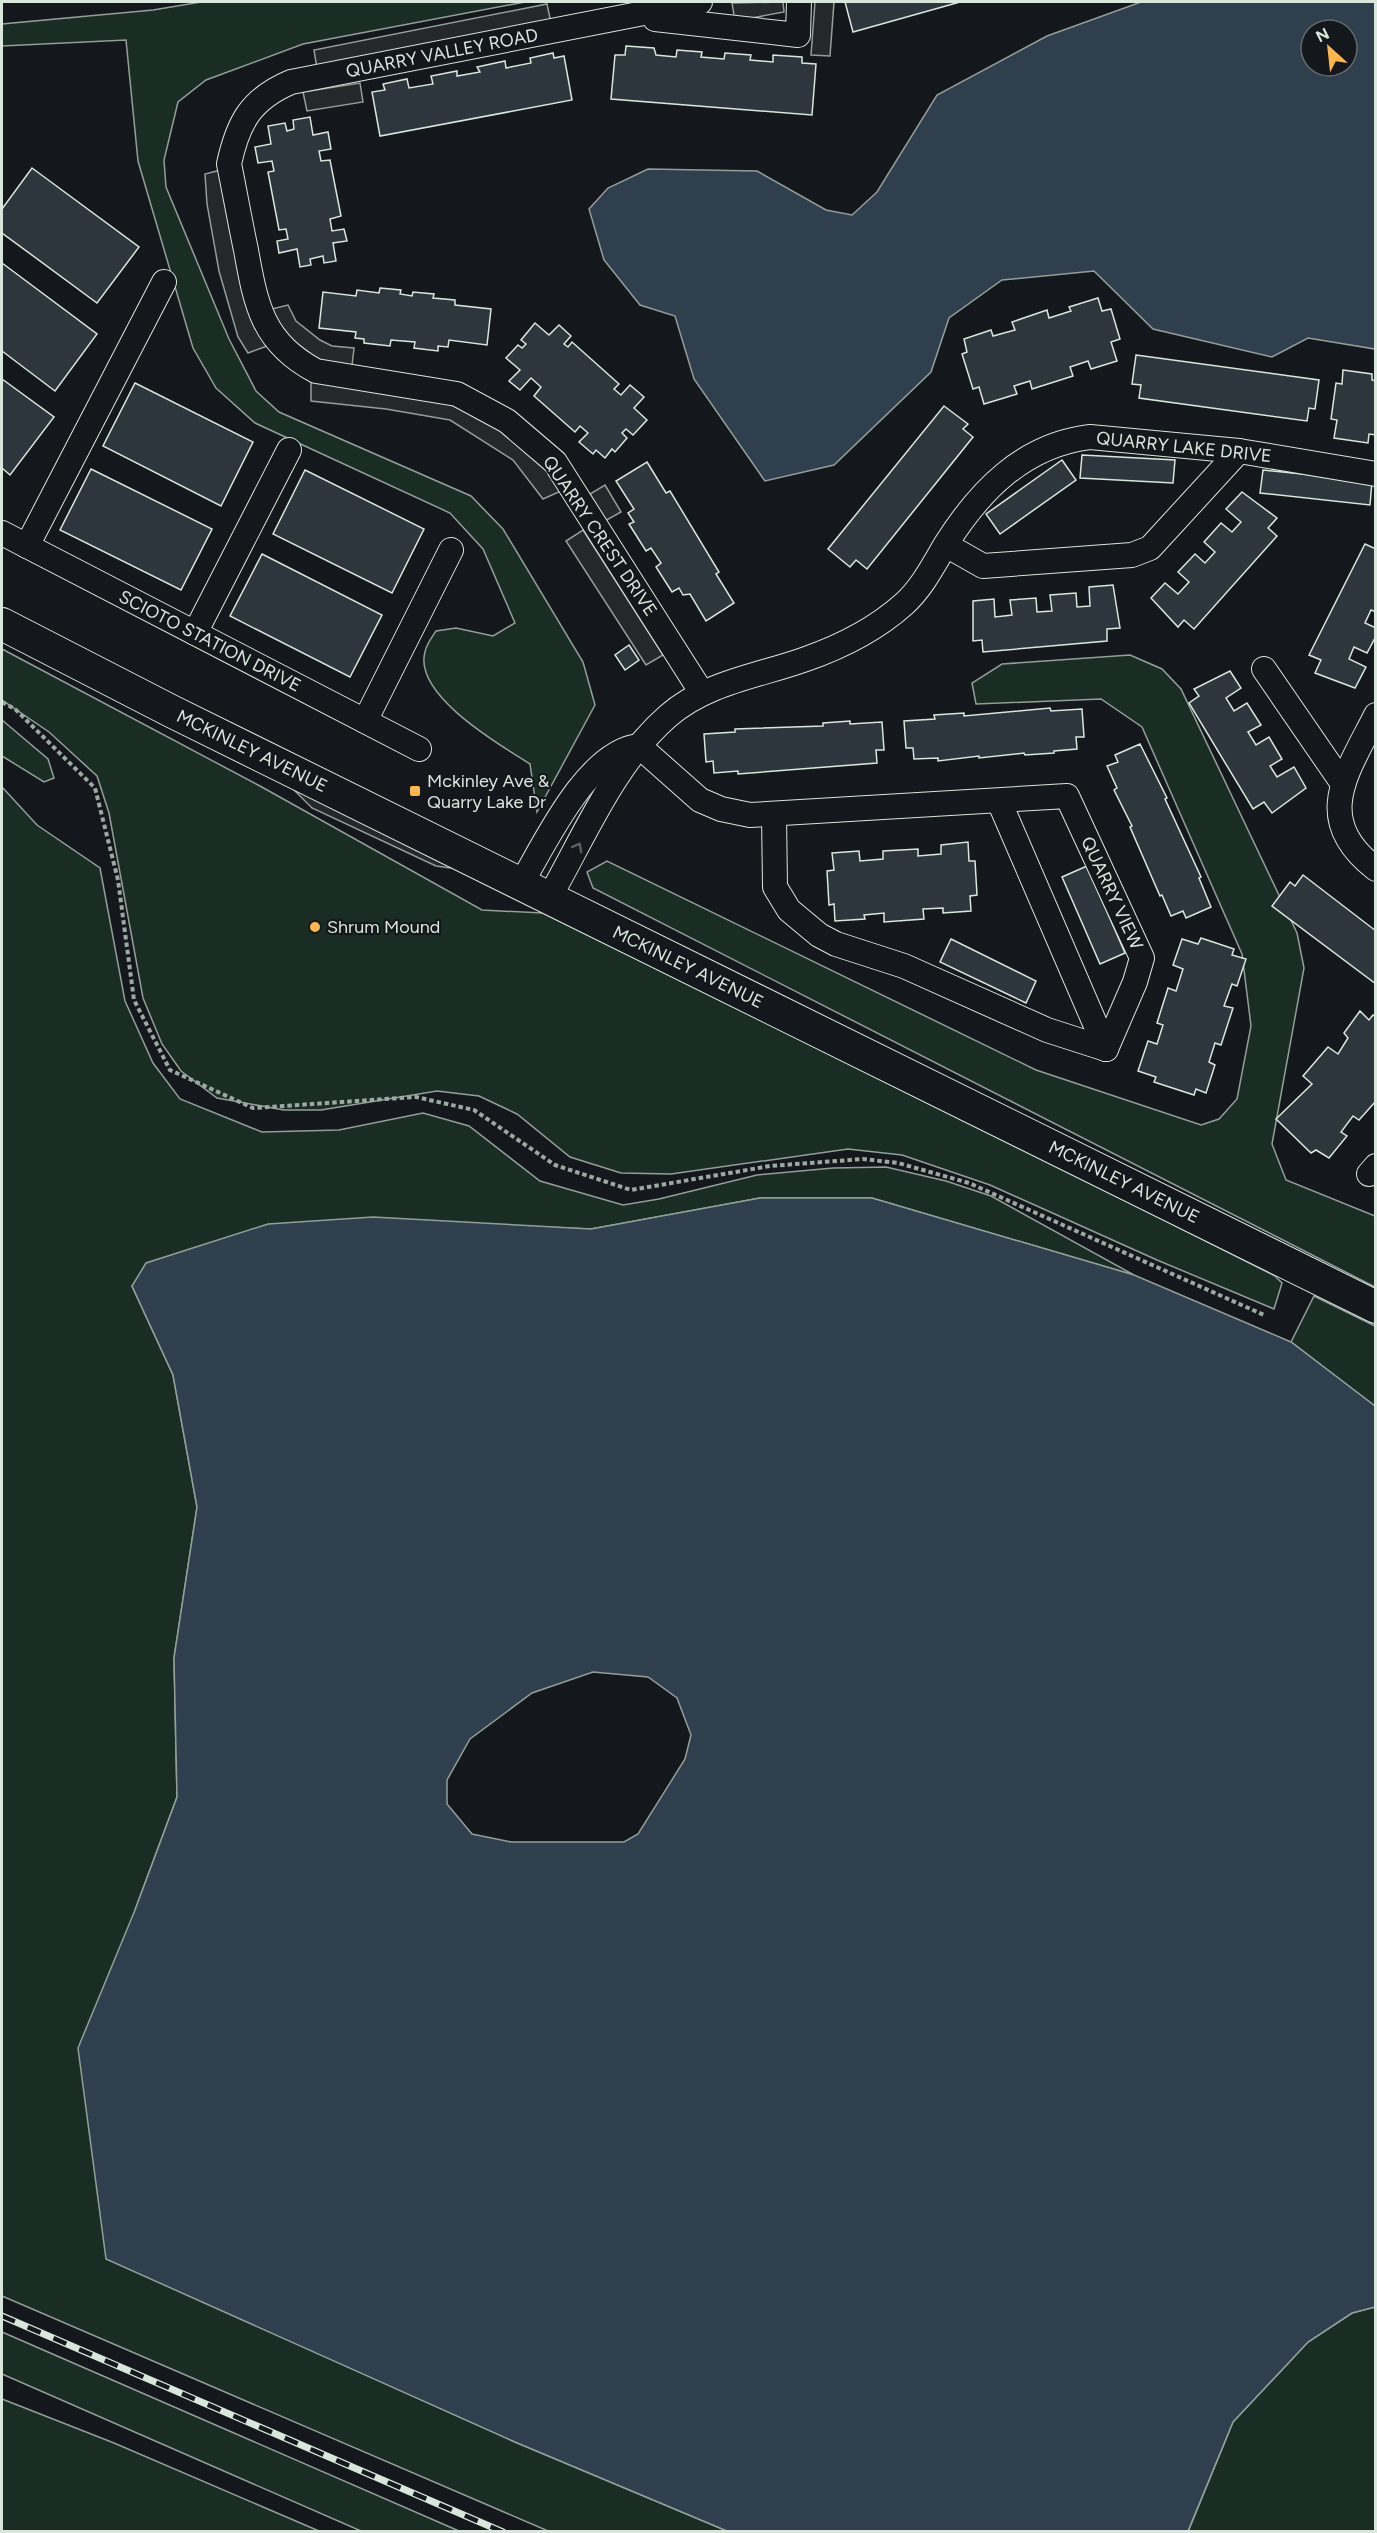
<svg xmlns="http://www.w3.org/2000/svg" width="1377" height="2533" font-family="Figtree,sans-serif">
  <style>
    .green { fill: #1a2d24; stroke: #939e99; stroke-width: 1.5 }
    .parking { fill: #24282b; stroke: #939e99; stroke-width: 1.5 }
    .water { fill: #2f3f4d; stroke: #939e99; stroke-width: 1.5; fill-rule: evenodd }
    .building { fill: #2c363c; stroke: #d8e6dc; stroke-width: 1.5 }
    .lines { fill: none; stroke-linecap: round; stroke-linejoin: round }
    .minor-casing { stroke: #d8e6dc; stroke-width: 26 }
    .major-casing { stroke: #d8e6dc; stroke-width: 34 }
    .path { stroke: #9da8a2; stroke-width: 4; stroke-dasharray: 4.5 3; stroke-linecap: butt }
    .minor { stroke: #14181c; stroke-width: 24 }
    .major { stroke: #14181c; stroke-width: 32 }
    .rail-casing { stroke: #d8e6dc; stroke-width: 7 }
    .rail { stroke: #14181c; stroke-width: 4.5; stroke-dasharray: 14; stroke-linecap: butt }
    .oneway { stroke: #59605f }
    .poi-dot { fill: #ffb74d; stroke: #14181c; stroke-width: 2 }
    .labels { text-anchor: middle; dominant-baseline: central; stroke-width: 4.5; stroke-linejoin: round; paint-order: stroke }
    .street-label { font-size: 18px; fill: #d8e6dc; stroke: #14181c }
    .poi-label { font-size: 18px; fill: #d8e6dc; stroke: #14181c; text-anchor: start }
  </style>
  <rect width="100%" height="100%" fill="#14181c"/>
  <g class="green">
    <path d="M201,2h324l-222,42 -97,36 -28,22 -14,58 2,27 63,152 27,52 23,21 192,84 32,33 80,133 12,43 -58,107 -7,-48c-30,-19 -117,-69 -105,-112 1,-7 7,-15 11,-21l20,-3 37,8 22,-13 -32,-74 -33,-36 -195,-90 -39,-35 -23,-40 -55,-187 -12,-121 -124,6v-22l151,-14z"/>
    <path d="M2,649l258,137 222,124 61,3 403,197 329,166 7,7 -8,26 -117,-49 -167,-75 -88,-30 -54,-6 -177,25 -50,-1 -51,-16 -53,-43 -38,-18 -42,-5 -116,19h-37l-67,-12 -36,-27 -19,-27 -19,-46 -34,-185 -12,-37 -48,-44 -47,-32z"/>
    <path d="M1130,655l32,14 19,20 116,244 7,35 -32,176 14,36 89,36v71l-782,-399 -6,-16 20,-11 429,209 165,55 18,-6 18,-20 14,-73 -9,-72 -100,-227 -41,-28 -125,5 -4,-21 30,-19z"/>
    <path d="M2,720l46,39 6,19 -10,4 -42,-26z"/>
    <path d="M2,787l35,38 63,43 25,133 28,62 27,36 82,33 77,-2 84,-17 46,13 71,55 83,24 36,-6 98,-24 76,-7 53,-1 60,14 45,15 143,79 -262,-77h-112l-169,31 -72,-3 -387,60 41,89 24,132 -23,151 3,139 -42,113 -29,348 409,184 212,89h-179l-546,-235z"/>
    <path d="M1314,1296l61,30v80l-84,-64z"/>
    <path d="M1375,2307v224l-187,1 45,-110 75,-80 44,-29z"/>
    <path d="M2,2332l457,199h-98l-359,-157z"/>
    <path d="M2,2399l112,44 205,88h-317z"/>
  </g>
  <g class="parking">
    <path d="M783,2l1,10 -49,9 -3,-18z"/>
    <path d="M815,2h19l-4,54 -19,-1z"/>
    <path d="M547,4l4,19 -234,45 -3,-18z"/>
    <path d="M360,83l3,19 -56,9 -4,-19z"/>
    <path d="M221,170l35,158 11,18 -19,7 -10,-16 -19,-66 -12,-67 -2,-30z"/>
    <path d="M288,305l8,16 24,19 12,6 22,2 -2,18 -30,-4 -35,-26 -10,-13 -5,-14z"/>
    <path d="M311,381l133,21 36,15 37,23 27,27 17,24 -18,8 -30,-39 -63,-40 -64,-11 -75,-8z"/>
    <path d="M605,485l16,27 -16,9 -15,-27z"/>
    <path d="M583,530l80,125 -17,10 -80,-124z"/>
    <path d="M290,786l168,83 -22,-3 -124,-58z"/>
  </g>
  <g class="water">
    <path d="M1141,2h234v347l-67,-11 -36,19 -119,-28 -59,-58 -92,9 -53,38 -18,54 -97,93 -69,16 -71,-102 -19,-63 -35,-11 -36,-45 -15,-51 19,-21 40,-19 109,2 69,39 26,5 25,-23 60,-97 110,-59zM1311,30h36v36h-36z"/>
    <path d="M760,1198h112l262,77 157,67 84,64v901l-23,6 -44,29 -75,80 -45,109h-461l-212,-89 -409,-183 -28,-211 57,-138 42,-113 -3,-139 23,-151 -24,-132 -41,-89 14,-23 122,-39 105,-7 218,12zM593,1672l55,5 29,21 14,37 -6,24 -47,75 -14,8h-113l-39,-8 -25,-30v-24l23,-41 62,-46z"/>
  </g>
  <g class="building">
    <path d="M845,2h115l-107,30z"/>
    <path d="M626,46l28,2 2,7 20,2 1,-7 25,2 -1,5 23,2 1,-6 26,2 -1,5 23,2v-7l29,2v6l14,1 -4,51 -201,-16 4,-44h10z"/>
    <path d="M553,53l1,5 10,-2 8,44 -192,36 -8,-44 13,-2 -2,-6 24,-5 2,9 24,-4 -2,-8 26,-5v5l23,-4 -3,-5 28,-6 1,7 25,-5 -1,-5z"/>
    <path d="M310,117l3,18 15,-3 3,17 -12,2 2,10 9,-1 11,56 -11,3 2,12 12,-2 3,12 -14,2 3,18 -12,2 -1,-7 -13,3 1,6 -11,2 -3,-18 -18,4 -2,-12 11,-2 -2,-10 -7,1 -11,-58 6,-1 -2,-10 -14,2 -3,-16 16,-3 -3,-18 17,-3 2,8 7,-2 -1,-9z"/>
    <path d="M32,168l107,79 -42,56 -95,-70v-24z"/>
    <path d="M2,263l95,71 -42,57 -53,-40z"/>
    <path d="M380,288l21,2 -1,4 12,2 1,-4 21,2 -1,4 22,2v5l36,4 -4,36 -38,-5 -1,7 -10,-1v5l-24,-3 1,-6 -24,-2 -1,6 -26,-3v-4l-9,-1 1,-6 -37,-4 4,-36 33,4 1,-6 22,3z"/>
    <path d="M1098,298l4,13 9,-2 9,30 -9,3 6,19 -26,8 -3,-8 -18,6 3,9 -41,13 -2,-8 -16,5 3,8 -33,10 -5,-17 -6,2 -11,-35 5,-2 -3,-13 27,-9 2,6 22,-6 -3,-8 35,-12 2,8 22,-7 -2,-4z"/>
    <path d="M535,323l14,12 10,-10 12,11 -7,8 4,3 4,-5 47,42 -5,5 7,6 9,-10 14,12 -10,11 13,12 -14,15 -7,-6 -4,4 5,5 -12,14 -3,-3 -7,9 -9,-8 -3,4 -14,-12 9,-9 -8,-7 -5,6 -41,-36 7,-9 -10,-9 -11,12 -11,-9 11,-11 -14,-12 12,-13 4,3 4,-4 -5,-4z"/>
    <path d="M1136,355l183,25 -4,29 -6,-1 -2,13 -168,-23 2,-13 -9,-1z"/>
    <path d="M1343,370l29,4v6l4,1v54l-7,-1 -1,9 -34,-5 3,-18 -6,-1 5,-36 6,1z"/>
    <path d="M2,379l52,38 -44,58 -8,-7z"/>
    <path d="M135,383l118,59 -32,64 -118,-60z"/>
    <path d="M944,406l24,18 -5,5 10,8 -106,132 -11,-9 -6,7 -22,-18z"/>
    <path d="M1082,455l93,5 -2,23 -93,-5z"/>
    <path d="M1062,460l14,20 -76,54 -14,-20z"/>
    <path d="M647,462l19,31 4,-2 49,81 -3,2 18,29 -28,18 -16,-27 -7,1 -4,-7 -7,4 -16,-25 5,-4 -10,-15 -5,3 -17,-27 5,-2 -6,-9 6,-4 -18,-28z"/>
    <path d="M91,469l121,60 -31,61 -121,-60z"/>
    <path d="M305,470l119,59 -32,64 -119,-59z"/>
    <path d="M1263,470l109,11 -2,24 -110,-12z"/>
    <path d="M1242,492l35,26 -9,10 9,8 -83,93 -10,-9 -6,7 -27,-29 14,-15 13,11 11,-12 -11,-10 17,-18 10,9 10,-11 -11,-10 17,-19 11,9 9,-10 -15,-13z"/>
    <path d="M1365,544l11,5v63l-5,-2 -6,13 11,5v8l-9,17 -13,-6 -5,12 17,8 -11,21 -40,-15 6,-13 -12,-5z"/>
    <path d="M262,554l120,61 -32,62 -120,-61z"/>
    <path d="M1113,585l7,43 -13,1v12l-124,11 -1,-12 -9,1v-40l21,-2 1,18 17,-2 -2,-15 26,-2 1,14 15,-1 -2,-16 26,-2 1,14 13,-1 -1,-19z"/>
    <path d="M629,645l10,15 -14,10 -10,-15z"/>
    <path d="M1230,671l11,17 -15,10 8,13 13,-8 14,22 -13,7 8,13 13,-8 13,22 -12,7 7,11 17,-10 12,21 -34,25 -8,-11 -11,7 -64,-106 10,-7 -5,-7z"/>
    <path d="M1050,708l1,3 31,-2 2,28h-8l1,12 -23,2v2l-29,2 -1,-2 -45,5v-2l-41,5v-3l-24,1 -1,-11h-7l-2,-27 31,-2 -1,-4 30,-2v3z"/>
    <path d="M850,721v3l32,-2 2,28h-8l1,13 -139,11v-3l-24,2 -1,-12 -7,1 -2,-28 31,-2v-3l88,-3v-3z"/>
    <path d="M1140,744l27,54 -2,1 36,78 -2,1 12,29 -25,11 -3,-7 -12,5 -9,-21 -2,1 -30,-69 2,-1 -18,-36 3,-2 -10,-22 11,-4 -3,-7z"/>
    <path d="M968,842l1,19h6l2,34 -7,1 1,15 -28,2v-5l-20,1 1,10 -40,3v-9l-20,2 1,4 -30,2 -1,-17 -5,1 -2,-34 7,-1 -2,-17 27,-2 1,10 23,-2v-8l35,-2v7l23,-2v-9z"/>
    <path d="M1087,866l38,87 -25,11 -38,-87z"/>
    <path d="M1303,875l73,56v53l-104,-78 18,-24 5,4z"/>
    <path d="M1201,938l33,11 -2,6 14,4 -9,27 -5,-2 -8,22 9,2 -12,37 -6,-2 -6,19 6,3 -9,28 -10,-4 -2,6 -40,-13 2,-5 -18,-6 10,-30 9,3 6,-19 -6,-2 11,-35 8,3 7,-22 -10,-4 9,-26 16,5z"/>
    <path d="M951,939l85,42 -10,22 -86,-41z"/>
    <path d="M1360,1011l9,9 4,-5 3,2v84l-17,19 -6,-4 -12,16 6,4 -18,22 -13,-8 -5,3 -35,-34 36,-35 -9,-8 25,-29 10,7 10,-16 -4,-5z"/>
  </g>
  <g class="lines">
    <g class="minor-casing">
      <g id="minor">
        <path d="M700,2l-409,80c-40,17 -53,40 -62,82 6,29 11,58 17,86 10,56 17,93 70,121l141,23 50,27 48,41 147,231"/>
        <path d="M655,19l143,16 1,-33"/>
        <path d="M2,533l417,216"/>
        <path d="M946,545l37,21 149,-11 18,-7 89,-97"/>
        <path d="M27,546l137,-264"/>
        <path d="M195,633l94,-183"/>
        <path d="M1264,669l79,115"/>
        <path d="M1376,715c-29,58 -65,104 0,154"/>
        <path d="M365,721l86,-171"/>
        <path d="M639,746l61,54 21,9 29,6 317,-19 75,162 -7,24 -29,67"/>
        <path d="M999,801l107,248"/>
        <path d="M774,815l1,72 14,23 30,25 17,9 68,22 143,64 59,19"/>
        <path d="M521,884c24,-41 66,-132 118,-138"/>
        <path d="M549,898c35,-61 65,-135 119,-182 39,-34 91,-40 138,-57 37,-13 69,-29 98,-55 18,-16 30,-40 42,-60 34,-54 78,-99 144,-107l149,14 137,23"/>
        <path d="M1369,1174l7,-8"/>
      </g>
    </g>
    <g class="major-casing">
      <path id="major" d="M2,624l169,87 1205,596"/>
    </g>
    <path class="path" d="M2,702l13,7 80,79 23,92 16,120 36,70 83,38 163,-11 58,13 81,55 76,25 139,-24 93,-7 35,4 71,20 295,132"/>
    <use href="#minor" class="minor"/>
    <use href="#major" class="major"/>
    <g class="rail-casing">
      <path id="rail" d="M2,2316l501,216"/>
    </g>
    <use href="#rail" class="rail"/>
  </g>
  <defs><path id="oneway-chevron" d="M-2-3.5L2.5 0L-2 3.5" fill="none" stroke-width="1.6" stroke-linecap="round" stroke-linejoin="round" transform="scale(1.5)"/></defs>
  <use class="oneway" href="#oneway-chevron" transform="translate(578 847) rotate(-61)"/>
  <g class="poi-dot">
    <rect x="409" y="785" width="12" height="12" rx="3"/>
    <circle cx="315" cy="927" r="6"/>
  </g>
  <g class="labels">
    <g class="street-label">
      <text transform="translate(442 53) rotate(-11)">QUARRY VALLEY ROAD</text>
      <text transform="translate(1184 447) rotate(6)">QUARRY LAKE DRIVE</text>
      <text transform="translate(600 536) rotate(56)">QUARRY CREST DRIVE</text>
      <text transform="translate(210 641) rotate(27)">SCIOTO STATION DRIVE</text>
      <text transform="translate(252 751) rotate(26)">MCKINLEY AVENUE</text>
      <text transform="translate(1112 893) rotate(65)">QUARRY VIEW</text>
      <text transform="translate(688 967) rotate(26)">MCKINLEY AVENUE</text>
      <text transform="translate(1124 1182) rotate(26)">MCKINLEY AVENUE</text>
    </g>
    <g class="poi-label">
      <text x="427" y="781">Mckinley Ave &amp;<tspan x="427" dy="21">Quarry Lake Dr</tspan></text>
      <text x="327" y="927">Shrum Mound</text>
    </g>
  </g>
  <rect width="1377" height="2533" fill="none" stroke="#d8e6dc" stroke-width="6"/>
  <g transform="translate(1329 48) rotate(333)"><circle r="28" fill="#14181c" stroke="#626a69" stroke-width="1.5"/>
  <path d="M0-4.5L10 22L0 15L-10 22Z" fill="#ffb74d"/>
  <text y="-9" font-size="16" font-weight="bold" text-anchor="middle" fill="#d8e6dc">N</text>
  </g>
</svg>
